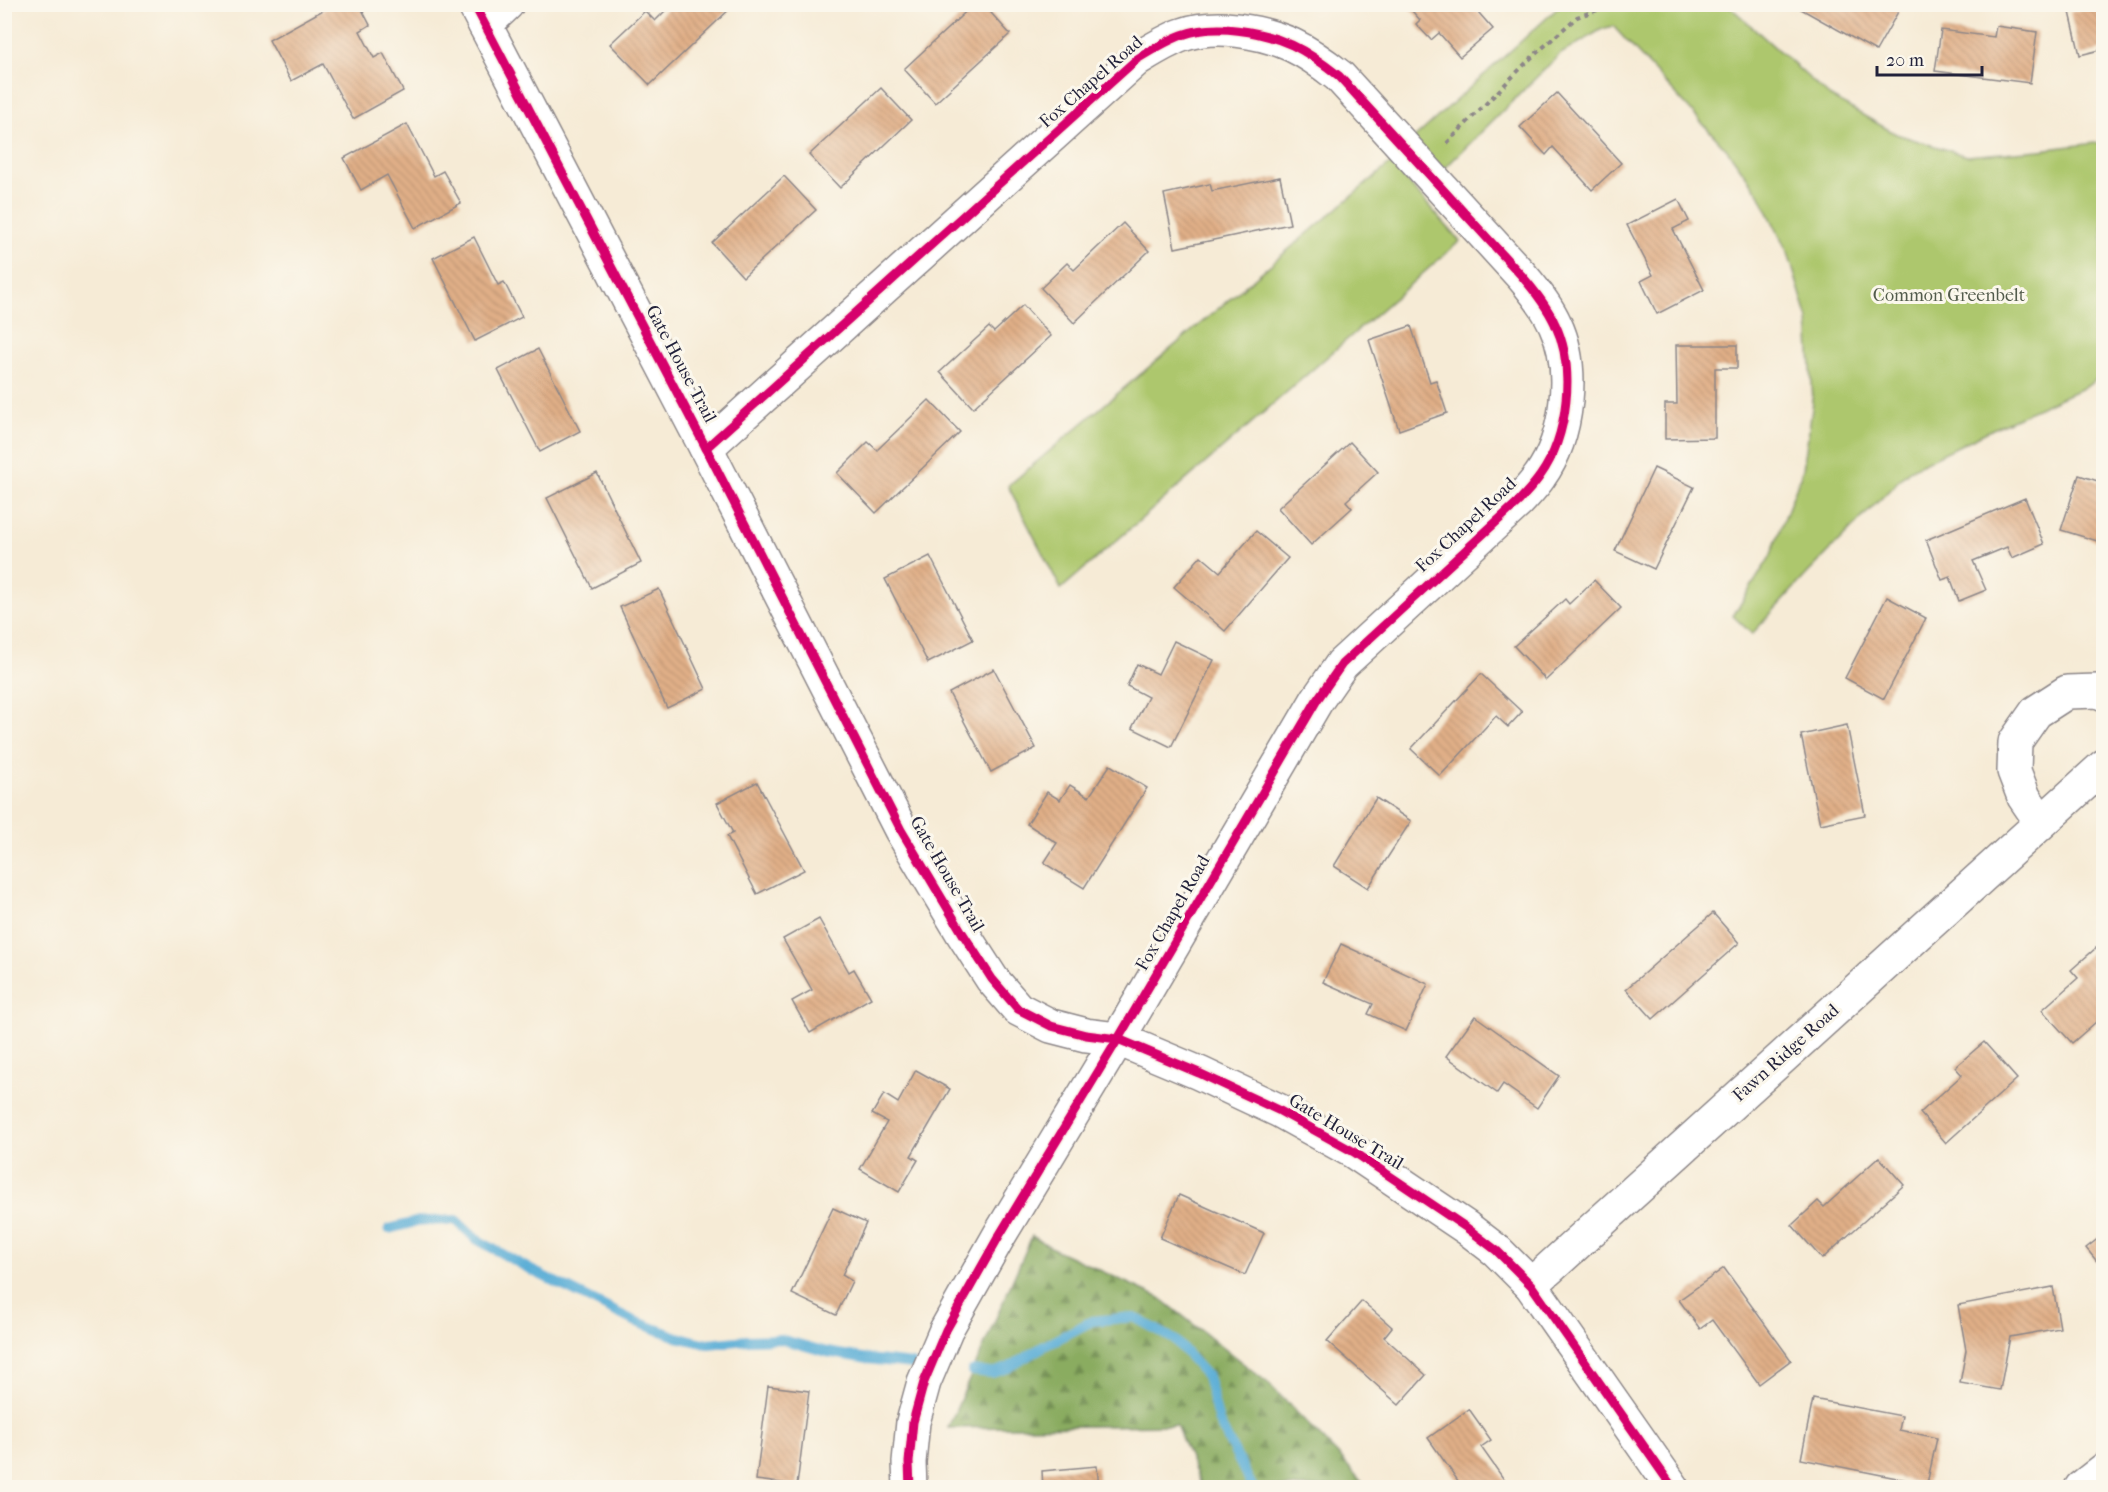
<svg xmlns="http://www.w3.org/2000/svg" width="2108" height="1492" font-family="'IM FELL French Canon',serif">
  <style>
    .green { fill: #adc76d; stroke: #687454; stroke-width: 1.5 }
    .forest { fill: url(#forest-firs); stroke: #56674e; stroke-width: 1.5 }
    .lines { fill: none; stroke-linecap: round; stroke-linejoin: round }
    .stream { stroke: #5aadd6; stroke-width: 10 }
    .building { fill: url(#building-back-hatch) }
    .street-casing { stroke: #8c8688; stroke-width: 36 }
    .path { stroke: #8c8688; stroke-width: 4; stroke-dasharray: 4.5 4.5; stroke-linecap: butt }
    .street { stroke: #fff; stroke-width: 33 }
    .cycleway-casing { stroke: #fbf7ec; stroke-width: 13 }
    .cycleway { stroke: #d6006c; stroke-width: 9 }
    .labels { text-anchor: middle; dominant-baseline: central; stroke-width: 6; stroke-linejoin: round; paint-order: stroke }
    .street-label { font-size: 18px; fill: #22223b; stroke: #fbf7ec }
    .park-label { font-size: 18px; fill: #535c4c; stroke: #fbf7ec }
  </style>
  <defs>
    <pattern id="forest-firs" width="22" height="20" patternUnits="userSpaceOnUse" patternTransform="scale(1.5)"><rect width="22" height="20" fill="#8aac60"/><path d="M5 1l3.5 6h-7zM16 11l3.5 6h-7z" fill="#708c50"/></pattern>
    <pattern id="building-back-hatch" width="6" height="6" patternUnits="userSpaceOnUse" patternTransform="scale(1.5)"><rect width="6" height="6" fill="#e0af87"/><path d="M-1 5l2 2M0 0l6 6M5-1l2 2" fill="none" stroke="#c09675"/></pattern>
  </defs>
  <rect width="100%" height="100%" fill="#fbf7ec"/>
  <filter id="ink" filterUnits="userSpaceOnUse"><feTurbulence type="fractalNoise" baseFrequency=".0167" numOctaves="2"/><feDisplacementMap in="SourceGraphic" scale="12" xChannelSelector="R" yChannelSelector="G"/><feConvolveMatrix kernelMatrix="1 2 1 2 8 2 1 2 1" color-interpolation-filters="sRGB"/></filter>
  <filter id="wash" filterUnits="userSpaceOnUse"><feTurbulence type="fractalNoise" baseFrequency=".008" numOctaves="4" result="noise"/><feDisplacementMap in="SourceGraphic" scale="24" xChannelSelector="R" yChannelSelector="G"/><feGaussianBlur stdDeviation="1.35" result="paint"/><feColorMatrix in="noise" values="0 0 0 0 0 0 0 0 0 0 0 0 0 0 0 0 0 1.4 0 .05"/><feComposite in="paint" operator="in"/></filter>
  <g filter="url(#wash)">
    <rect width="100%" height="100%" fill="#f6ebd6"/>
    <g class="green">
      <path d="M1561,5h167l101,91 67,38 71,22 73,-6 63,-8v233l-16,11 -82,37 -96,47 -102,104 -55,60 -19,-18 37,-59 33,-88 10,-67 -5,-83 -20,-66 -29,-59 -31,-43 -115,-125 -11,3 -43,26 -119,118 -30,-31z"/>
      <path d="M1391,163l69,78 -399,348 -53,-103z"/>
    </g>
    <path class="forest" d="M1032,1236l22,13 106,49 108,85 73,75 25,29h-164l-26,-62 -228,3z"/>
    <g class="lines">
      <g class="stream">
        <path d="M389,1229l30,-8 37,-1 20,19 57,32 99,49 45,17 31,7 39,-4 33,-1 47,13 41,7 44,5"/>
        <path d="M972,1371l20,2 16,-5 36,-22 48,-25 42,-4 41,23 32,36 12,46 34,66"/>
      </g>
    </g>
    <g id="blocks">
      <g class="building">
        <path d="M334,4h25l11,21 -10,6 14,27 9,-5 20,38 -50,28 -30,-55 -32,17 -22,-41z"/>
        <path d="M672,4h63l-85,81 -40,-41 35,-33 10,10z"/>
        <path d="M974,4h9l27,30 -75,69 -31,-34z"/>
        <path d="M1406,4h65l22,25 -33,28 -21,-24 -8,7 -15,-16 4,-4z"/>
        <path d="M1792,4h96l11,6 -23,41z"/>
        <path d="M2104,4v45l-24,6 -10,-43z"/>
        <path d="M1996,26l41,6 -7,51 -95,-12 6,-41 53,7z"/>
        <path d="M881,88l30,32 -71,68 -31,-33z"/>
        <path d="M1557,93l64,70 -29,27 -39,-43 -7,8 -26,-28z"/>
        <path d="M407,124l27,52 9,-5 18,32 -46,25 -28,-53 -26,15 -17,-32z"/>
        <path d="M784,176l32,34 -73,67 -31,-34z"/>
        <path d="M1280,177l10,47 -115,24 -11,-54 46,-10 2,7z"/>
        <path d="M1678,199l11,22 -16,8 31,61 -47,24 -16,-33 12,-6 -26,-50z"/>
        <path d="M1123,223l26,28 -75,72 -33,-35 26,-25 7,7z"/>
        <path d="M474,237l24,48 6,-3 18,35 -47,24 -42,-83z"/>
        <path d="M1023,305l28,31 -78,72 -33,-36 49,-45 5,5z"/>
        <path d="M1411,326l19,56 6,-2 11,33 -48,17 -30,-90z"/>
        <path d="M1676,345h61v23h-22v70l-50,1v-35h12z"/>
        <path d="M538,349l42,82 -40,21 -42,-82z"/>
        <path d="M929,400l31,32 -84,81 -39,-40 31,-31 9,8z"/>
        <path d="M1350,442l28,30 -32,29 6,7 -41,37 -33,-37z"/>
        <path d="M1654,468l40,19 -40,82 -39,-18z"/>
        <path d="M597,473l44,90 -49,25 -45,-90z"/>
        <path d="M2079,475l25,8v60l-43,-13z"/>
        <path d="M2025,498l19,46 -32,14 -5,-11 -34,14 13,29 -27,11 -9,-24 -8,3 -16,-40z"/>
        <path d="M1256,531l32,27 -63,73 -51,-44 27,-31 19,16z"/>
        <path d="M930,556l43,84 -45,23 -43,-84z"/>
        <path d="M1594,580l27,28 -75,72 -32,-34 51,-47 4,5z"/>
        <path d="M659,589l47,100 -39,19 -47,-101z"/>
        <path d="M1887,597l39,21 -42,81 -39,-21z"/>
        <path d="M1174,641l40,19 -43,87 -39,-19 16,-31 -21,-11 10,-22 21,10z"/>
        <path d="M994,669l42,79 -45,24 -42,-79z"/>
        <path d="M1481,674l41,38 -14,15 -12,-11 -56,60 -29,-27z"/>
        <path d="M1847,725l18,90 -45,9 -19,-89z"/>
        <path d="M1110,765l37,23 -63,100 -40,-25 13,-20 -30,-19 20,-32 13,8 10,-15 19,12z"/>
        <path d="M757,782l47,88 -47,24 -30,-58 6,-3 -16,-30z"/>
        <path d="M1376,798l35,23 -43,67 -34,-22z"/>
        <path d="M1713,913l26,30 -86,76 -27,-30z"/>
        <path d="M819,919l30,53 5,-3 17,29 -61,35 -18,-32 20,-11 -29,-51z"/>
        <path d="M2104,941v74l-32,28 -30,-33 36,-32 -7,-8z"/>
        <path d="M1341,944l87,40 -22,47 -38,-17 5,-10 -50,-22z"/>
        <path d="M1475,1016l84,60 -22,32 -34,-24 -6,9 -51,-37z"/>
        <path d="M1984,1042l33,37 -71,64 -26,-30 42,-38 -7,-8z"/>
        <path d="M916,1070l34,19 -39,67 7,4 -19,32 -39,-23 27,-47 -15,-8 12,-20 14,9z"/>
        <path d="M1879,1157l25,28 -82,74 -30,-34 26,-24 6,6z"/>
        <path d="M1179,1195l85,38 -19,42 -85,-37z"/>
        <path d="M833,1208l33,15 -24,52 10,6 -16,34 -44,-21z"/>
        <path d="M2104,1234v36l-18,-22z"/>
        <path d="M1724,1268l67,92 -32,24 -47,-64 -12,9 -21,-29z"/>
        <path d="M2053,1287l7,41 -50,9 -10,53 -40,-7 6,-33 -8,-45z"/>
        <path d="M1362,1301l30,26 -8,10 42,38 -27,30 -72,-64z"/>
        <path d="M768,1386l41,5 -12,94 -41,-5z"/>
        <path d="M1813,1399l89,17 -3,14 38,8 -10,46 -126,-25z"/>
        <path d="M1469,1409l22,31 -10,7 29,41h-47l-35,-50z"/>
        <path d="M1097,1466l2,22h-56l-1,-17z"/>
      </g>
    </g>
  </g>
  <g filter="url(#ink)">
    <use href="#blocks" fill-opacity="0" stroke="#8c8688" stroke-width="1.5"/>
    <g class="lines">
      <g class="street-casing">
        <g id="street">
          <path d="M474,4l232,444 195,382 62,104 29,45 26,30 33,17 35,9 32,4 81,34 81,38 74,41 113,76 30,23 34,34 142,203"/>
          <path d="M485,25l22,-21"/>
          <path d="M706,448l431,-389c15,-9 29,-18 45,-24 33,-12 79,-4 110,10 17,8 32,19 47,31l182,199c13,15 26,31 34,49 21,44 13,113 -15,152 -6,9 -14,17 -21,25l-177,163 -25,36 -199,339 -119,197 -53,94 -22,52 -11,40 -4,40 1,26"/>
          <path d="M2041,822l-17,-25 -10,-26 1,-29 21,-30 31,-20 31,-1 6,3"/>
          <path d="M1531,1285l573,-519"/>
          <path d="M2081,1488l23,-18"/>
        </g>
      </g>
      <path class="path" d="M1447,143l83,-84 47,-42 38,-13"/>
      <use href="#street" class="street"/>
      <g class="cycleway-casing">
        <g id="cycleway">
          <path d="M474,4l232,444 195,382 62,104 29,45 26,30 33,17 35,9 32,4 81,34 81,38 74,41 113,76 30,23 34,34 142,203"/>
          <path d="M706,448l431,-389c15,-9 29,-18 45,-24 33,-12 79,-4 110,10 17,8 32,19 47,31l182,199c13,15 26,31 34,49 21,44 13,113 -15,152 -6,9 -14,17 -21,25l-177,163 -25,36 -199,339 -119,197 -53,94 -22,52 -11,40 -4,40 1,26"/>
        </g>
      </g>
      <use href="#cycleway" class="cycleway"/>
    </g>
  </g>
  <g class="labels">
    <g class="street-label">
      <text transform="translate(1091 82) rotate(-41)">Fox Chapel Road</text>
      <text transform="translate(681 364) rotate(62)">Gate House Trail</text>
      <text transform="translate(1466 525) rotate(-43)">Fox Chapel Road</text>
      <text transform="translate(947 874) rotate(60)">Gate House Trail</text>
      <text transform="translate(1173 913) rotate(-60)">Fox Chapel Road</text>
      <text transform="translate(1786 1053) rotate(-42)">Fawn Ridge Road</text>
      <text transform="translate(1346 1132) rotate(31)">Gate House Trail</text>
    </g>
    <g class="park-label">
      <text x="1949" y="295">Common Greenbelt</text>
    </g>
  </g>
  <rect width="2108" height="1492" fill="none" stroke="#fbf7ec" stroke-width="24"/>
  <path d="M1877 66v9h105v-9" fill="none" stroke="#22223b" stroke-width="3"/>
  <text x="1886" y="66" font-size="18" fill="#22223b" stroke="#fbf7ec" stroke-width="4.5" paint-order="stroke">20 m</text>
</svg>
